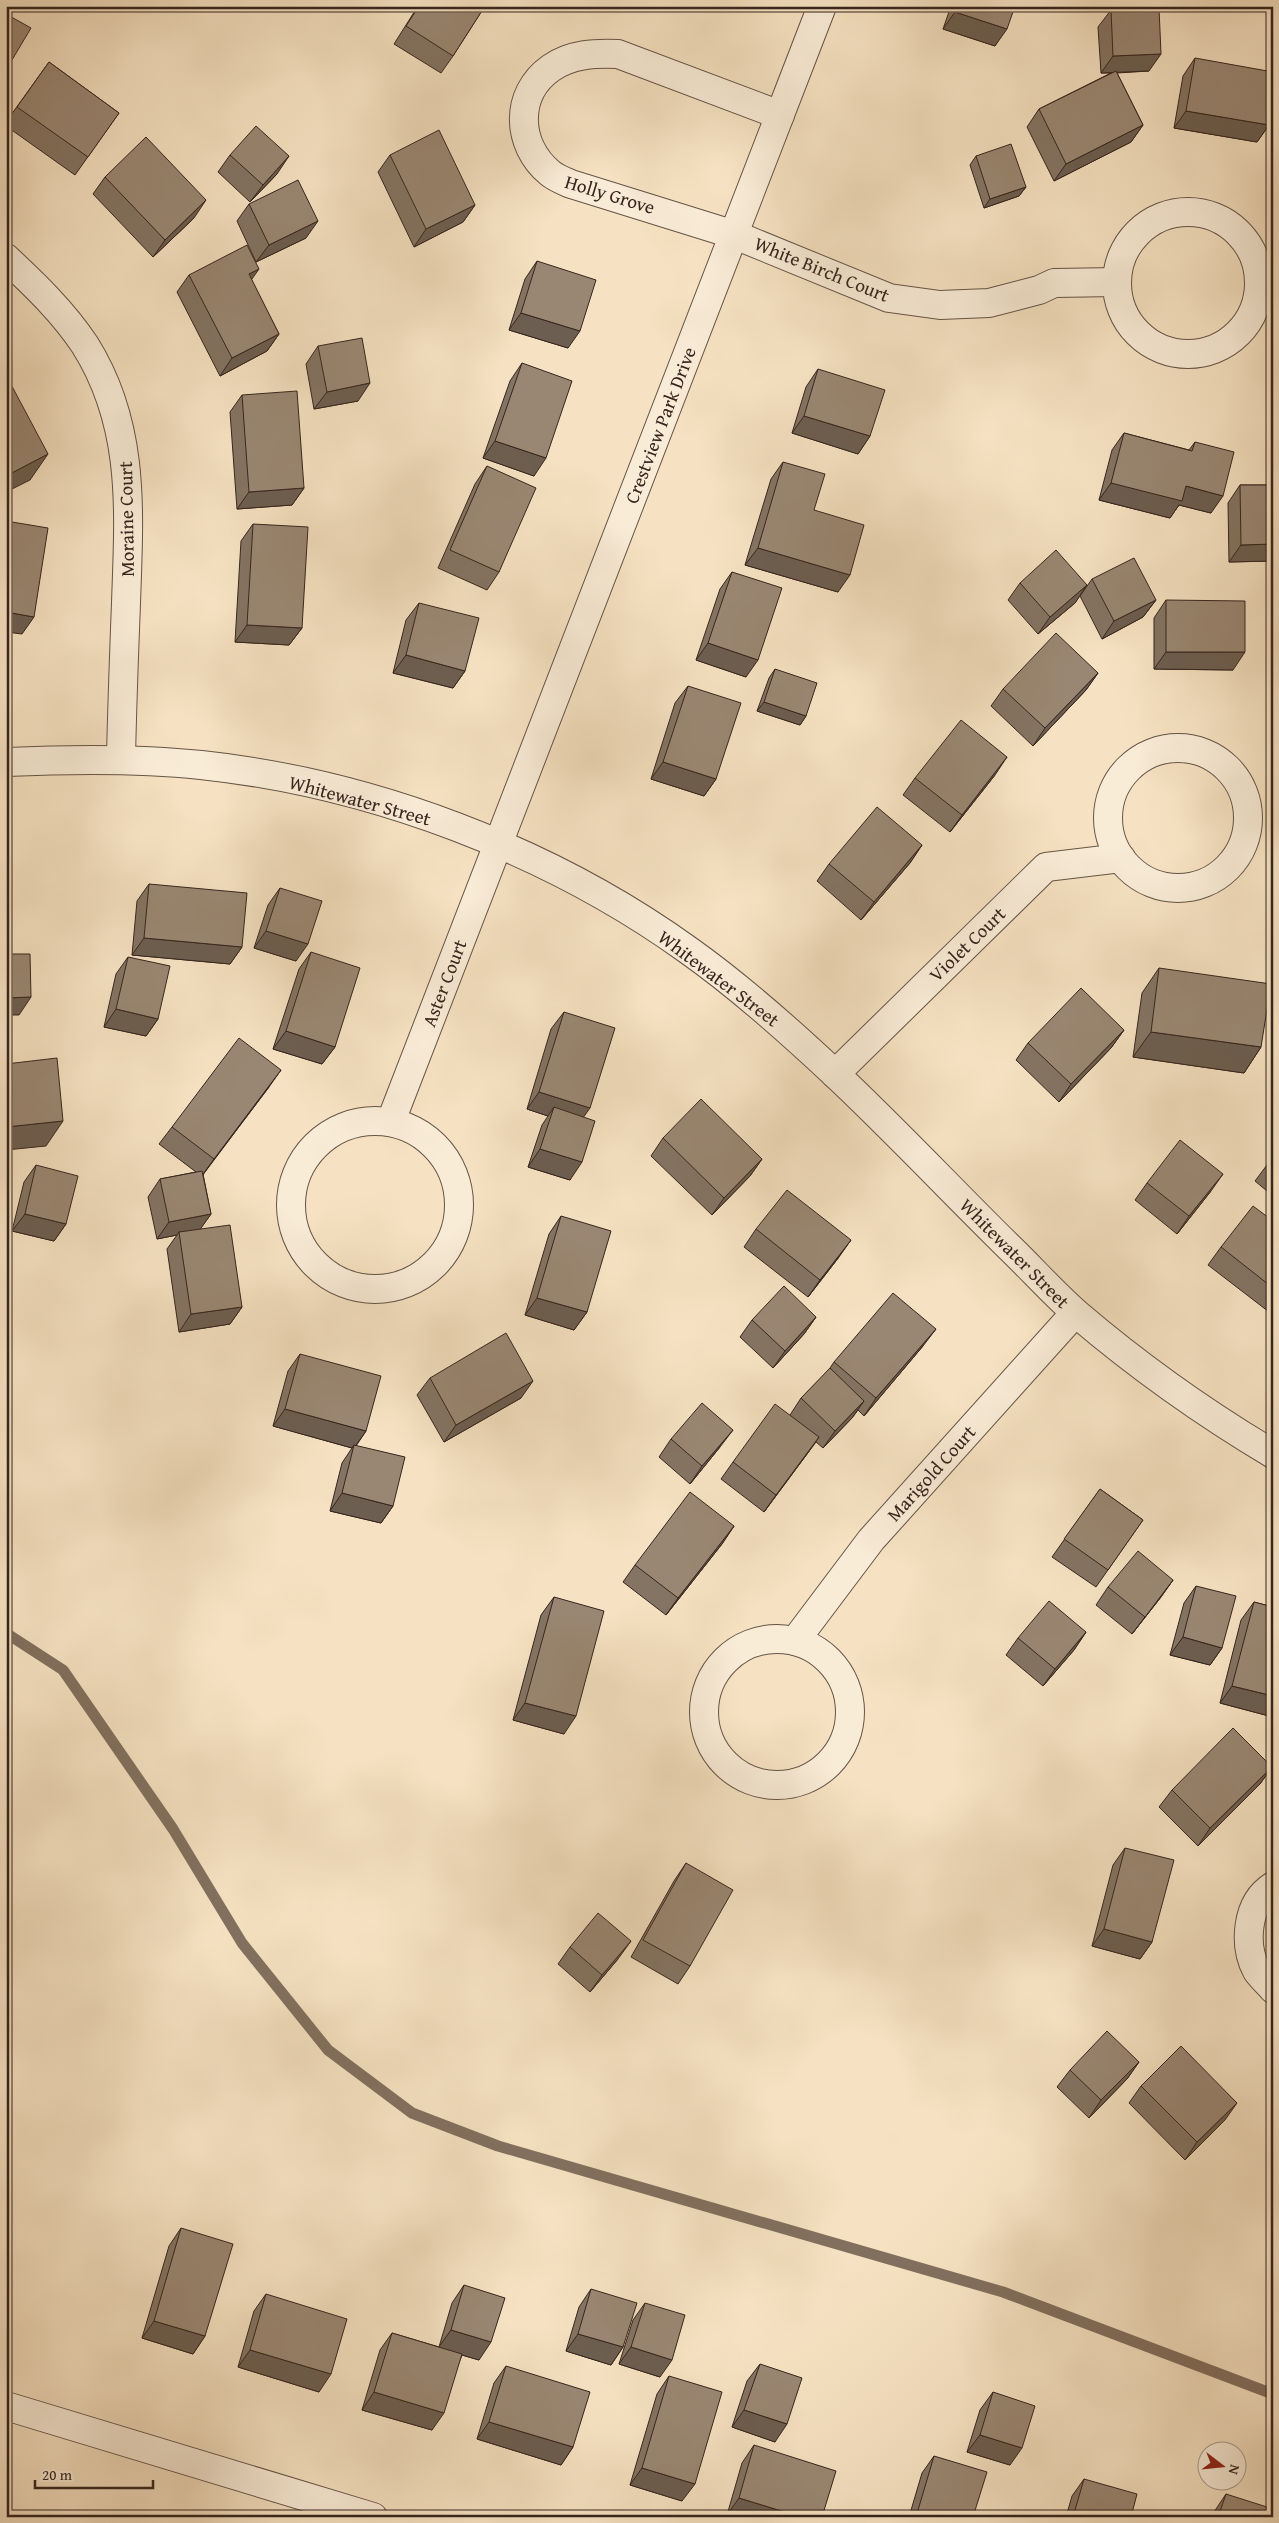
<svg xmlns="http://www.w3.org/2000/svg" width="1279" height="2523" font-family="'Gentium Book Plus',serif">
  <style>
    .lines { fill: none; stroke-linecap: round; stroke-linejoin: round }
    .stream { stroke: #82705f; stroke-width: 11 }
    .minor-casing { stroke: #665447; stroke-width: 30 }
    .minor { stroke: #f9ecd7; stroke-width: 28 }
    .wall { fill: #847463; stroke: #36251e }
    .shaded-wall { fill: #6c5e50; stroke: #36251e }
    .building { fill: #9a8773; stroke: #36251e }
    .labels { text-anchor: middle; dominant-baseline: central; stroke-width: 4; stroke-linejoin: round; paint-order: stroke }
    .street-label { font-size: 19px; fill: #36251e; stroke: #f9ecd7 }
  </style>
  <rect width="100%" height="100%" fill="#f6e2c2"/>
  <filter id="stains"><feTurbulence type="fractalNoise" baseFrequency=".004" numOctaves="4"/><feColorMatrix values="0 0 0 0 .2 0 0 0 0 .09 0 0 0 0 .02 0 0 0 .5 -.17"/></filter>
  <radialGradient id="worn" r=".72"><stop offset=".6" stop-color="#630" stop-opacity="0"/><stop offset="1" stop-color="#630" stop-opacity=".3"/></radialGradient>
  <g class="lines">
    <path class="stream" d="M6,1633l57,37 110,159 69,114 86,107 84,63 86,33 505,146 270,102"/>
    <g class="minor-casing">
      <g id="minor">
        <path d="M780,115l-162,-61c-23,-1 -47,0 -67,14 -37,26 -35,77 -1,105 6,5 14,8 21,11l164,51 154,63 51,7 49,-2 50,-13 15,-7 63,-1"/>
        <circle cx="1188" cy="283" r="71"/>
        <path d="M6,258c29,27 57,54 79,87 51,81 44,167 41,258 -2,52 -4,104 -5,156"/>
        <circle cx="1178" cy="818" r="70"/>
        <path d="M6,762c66,-3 130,-4 195,3 170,18 348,85 487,185 51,36 98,78 144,121 60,56 117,117 176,175 23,22 45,47 69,68 61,52 127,99 196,140"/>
        <path d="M835,1074l211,-207 75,-9"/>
        <circle cx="375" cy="1205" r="84"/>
        <path d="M391,1121l431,-1115"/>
        <circle cx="777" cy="1712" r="73"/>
        <path d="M795,1641l76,-101 204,-227"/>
        <path d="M1273,1886c-27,17 -30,59 -16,85 4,6 11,12 16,18"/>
        <path d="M6,2406l367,111"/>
      </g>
    </g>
    <use href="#minor" class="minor"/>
  </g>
  <g class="wall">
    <path d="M418,6h67l-32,50 -12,17 -47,-29z"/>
    <path d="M951,6h64l-20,40 -52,-17z"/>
    <path d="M1111,10l38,61 -32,2 26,52 -12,17 -77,39 -27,-54 12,-18 72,-36h-10l-3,-46z"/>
    <path d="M1195,58l74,67 -12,17 -83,-14 9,-52z"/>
    <path d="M49,62l70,51 -44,62 -69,-49v-4z"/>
    <path d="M230,155l47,19 -27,28 -32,-30z"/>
    <path d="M390,155l85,50 -12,17 -49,25 -36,-75z"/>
    <path d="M976,156l50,31 -7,9 -35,12 -14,-43z"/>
    <path d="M105,177l89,41 -41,39 -60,-63z"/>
    <path d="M249,204l57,34 -50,24 -19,-41z"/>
    <path d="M537,261l31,87 -59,-18 16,-51z"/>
    <path d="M189,275l62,4 28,55 -12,17 -47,25 -43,-84z"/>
    <path d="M318,346l40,55 -44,8 -8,-45z"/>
    <path d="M522,363l12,113 -51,-18 27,-77z"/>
    <path d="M818,369l52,67 -12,18 -66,-21 14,-46z"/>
    <path d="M242,395l62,93 -12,17 -55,4 -7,-97z"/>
    <path d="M1124,433l65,17 6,-8 16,71 -32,-8 -9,13 -71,-18 13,-50z"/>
    <path d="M783,462l31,48 24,82 -93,-27 26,-86z"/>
    <path d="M487,466l12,106 -12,18 -49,-22 37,-84z"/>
    <path d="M1240,485h33v76l-44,1 -1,-59z"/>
    <path d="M253,524l49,104 -13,17 -54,-3 6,-101z"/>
    <path d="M732,572l14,105 -50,-17 24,-71z"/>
    <path d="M1092,579l64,21 -13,17 -41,22 -22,-43z"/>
    <path d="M1020,583l67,2 -12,18 -37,31 -30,-34z"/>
    <path d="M1166,600l67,70 -79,-1v-51z"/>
    <path d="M419,603l46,68 -12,17 -60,-15 13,-53z"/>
    <path d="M775,669l31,47 -6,9 -43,-14 12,-33z"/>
    <path d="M1098,673l-12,17 -53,56 -42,-40 12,-17z"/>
    <path d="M688,686l28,93 -12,17 -53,-17 24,-76z"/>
    <path d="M995,775l-45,57 -47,-37 12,-17z"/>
    <path d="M922,845l-12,18 -49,57 -44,-39 12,-17z"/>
    <path d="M149,884l93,63 -12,17 -98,-9 5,-54z"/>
    <path d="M280,888l16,73 -42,-13 14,-43z"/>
    <path d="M311,952l24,95 -13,17 -49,-15 26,-80z"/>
    <path d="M128,957l30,62 -12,17 -42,-9 12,-53z"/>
    <path d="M1159,968l102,79 -17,26 -111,-16 9,-64z"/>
    <path d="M564,1012l19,105 -13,63 -42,-13 14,-42 6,-9 -21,-7 24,-80z"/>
    <path d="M1124,1030l-13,18 -52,54 -43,-42 12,-17z"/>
    <path d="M269,1087l-66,87 8,40 -11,15 42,78 -12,17 -51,8 -12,-83 10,-14 -20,4 -9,-42 12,-18 36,-7 -37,-28 13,-17z"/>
    <path d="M663,1138l99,21 -12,17 -38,39 -61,-59z"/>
    <path d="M1273,1157v39l-18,-15z"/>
    <path d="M36,1165l30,59 -12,17 -42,-10 12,-49z"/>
    <path d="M1147,1183l64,8 -34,43 -42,-34z"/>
    <path d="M561,1216l26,96 -13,18 -49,-15 24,-81z"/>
    <path d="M1273,1221v94l-65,-50 13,-18z"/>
    <path d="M756,1229l83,28 -31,40 -64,-50z"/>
    <path d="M816,1317l-12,17 -31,34 -33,-31 12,-17z"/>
    <path d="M923,1346l-59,70 -6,-6 -6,8 -29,30 -7,-6 -52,70 -43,-33 12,-17 57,-47 11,-17 27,-27 6,-9z"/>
    <path d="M300,1354l66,77 -10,15 37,60 -12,17 -51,-12 12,-48 10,-15 -79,-22 15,-55z"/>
    <path d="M430,1378l91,20 -77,44 -27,-47z"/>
    <path d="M671,1439l49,8 -30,37 -31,-27z"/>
    <path d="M1100,1489l43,31 -47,67 -44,-30z"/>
    <path d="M734,1526l-12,18 -56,71 -43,-33 12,-17z"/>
    <path d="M1173,1580l-12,17 -29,37 -36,-29 12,-18z"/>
    <path d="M1196,1586l26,62 -12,17 -40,-10 14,-52z"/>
    <path d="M554,1597l10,137 -51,-14 28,-105z"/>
    <path d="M1254,1602l19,5v103l-4,6 -49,-13 21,-83z"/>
    <path d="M1086,1632l-12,18 -31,36 -37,-31 12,-17z"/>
    <path d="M1272,1767l-12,17 -62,62 -39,-39 13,-17z"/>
    <path d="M1125,1848l27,94 -12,17 -48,-13 21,-81z"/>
    <path d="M686,1863l4,103 -12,18 -47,-27 43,-76z"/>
    <path d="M570,1947l48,12 -28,33 -32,-28z"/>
    <path d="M1139,2062l-12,17 -38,39 -32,-31 13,-17z"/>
    <path d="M1141,2086l84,34 -40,40 -56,-57z"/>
    <path d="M181,2228l24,108 -12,18 -51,-16 27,-92z"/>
    <path d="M464,2285l15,75 -17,-5 -30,75 -70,-20 18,-60 12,-17 47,14 13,-44z"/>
    <path d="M591,2289l32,58 -12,18 -45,-14 13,-44z"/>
    <path d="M266,2294l53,98 -81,-25 16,-56z"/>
    <path d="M645,2303l15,74 -41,-13 14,-44z"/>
    <path d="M760,2364l15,78 -43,-15 15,-46z"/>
    <path d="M506,2366l67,81 -12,18 -84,-26 17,-56z"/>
    <path d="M669,2376l13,125 -52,-16 27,-91z"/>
    <path d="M993,2392l17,73 -43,-13 13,-42z"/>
    <path d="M754,2445l68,72h-90l-5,-2 15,-52z"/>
    <path d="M934,2456l39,61h-64l13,-44z"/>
    <path d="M1084,2479l47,38h-65l6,-21z"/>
    <path d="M1226,2494l38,23h-52l2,-5z"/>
    <path d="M1273,2506v11h-4z"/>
  </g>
  <g class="shaded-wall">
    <path d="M709,6h8l-2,2z"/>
    <path d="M955,12l52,17 -12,17 -52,-17z"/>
    <path d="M1161,54l-12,17 -48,2 12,-17z"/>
    <path d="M1186,111l83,14 -12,17 -83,-14z"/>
    <path d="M1143,125l-12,17 -77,39 12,-17z"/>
    <path d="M289,156l-12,18 -27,28 13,-17z"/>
    <path d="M1026,187l-7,9 -35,12 6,-9z"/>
    <path d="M206,200l-12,18 -41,39 12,-17z"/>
    <path d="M475,205l-12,17 -49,25 12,-18z"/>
    <path d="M318,221l-12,17 -50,24 13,-17z"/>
    <path d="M259,269l-12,17 2,-12z"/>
    <path d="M521,313l59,18 -12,17 -59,-18z"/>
    <path d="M279,334l-12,17 -47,25 12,-18z"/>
    <path d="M370,383l-12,18 -44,8 13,-17z"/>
    <path d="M804,416l66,20 -12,18 -66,-21z"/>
    <path d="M495,441l51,17 -12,18 -51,-18z"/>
    <path d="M48,454l-18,26 -24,12v-16z"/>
    <path d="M1111,483l75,3 37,10 -12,17 -32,-8 -9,13 -71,-18z"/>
    <path d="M304,488l-12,17 -55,4 12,-17z"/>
    <path d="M1273,544v17l-44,1 12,-17z"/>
    <path d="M758,548l92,27 -12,17 -93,-27z"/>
    <path d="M1087,585l-12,18 -37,31 12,-17z"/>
    <path d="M1156,600l-13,17 -41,22 12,-18z"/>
    <path d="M6,612l28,5 -12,17 -16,-2z"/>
    <path d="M247,625l55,3 -13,17 -54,-3z"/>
    <path d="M708,643l50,17 -12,17 -50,-17z"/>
    <path d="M1166,652h79l-12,18 -79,-1z"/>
    <path d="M406,655l59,16 -12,17 -60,-15z"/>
    <path d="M1098,673l-12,17 -53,56 12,-18z"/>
    <path d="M764,702l42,14 -6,9 -43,-14z"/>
    <path d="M1007,757l-12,18 -45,57 12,-17z"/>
    <path d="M663,762l53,17 -12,17 -53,-17z"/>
    <path d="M922,845l-12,18 -49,57 13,-18z"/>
    <path d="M266,931l42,13 -12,17 -42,-13z"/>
    <path d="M144,938l98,9 -12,17 -98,-9z"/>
    <path d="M31,997l-12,18h-13v-17z"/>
    <path d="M116,1009l42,10 -12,17 -42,-9z"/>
    <path d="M1124,1030l-13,18 -52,54 12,-18z"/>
    <path d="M286,1031l49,16 -13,17 -49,-15z"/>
    <path d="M1151,1032l110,15 -17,26 -111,-16z"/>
    <path d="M281,1070l-12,17 -67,89 12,-17z"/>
    <path d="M539,1092l51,16 -12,17 -24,-18 -6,9 -21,-7z"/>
    <path d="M63,1121l-17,25 -40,4v-23z"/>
    <path d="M540,1149l42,13 -12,18 -42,-13z"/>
    <path d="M762,1159l-12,17 -38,39 12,-17z"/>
    <path d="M1223,1174l-12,17 -34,43 12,-18z"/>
    <path d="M25,1214l41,10 -12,17 -42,-10z"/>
    <path d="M211,1214l-12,17 -20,1 -2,3 -20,4 12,-17z"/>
    <path d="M851,1240l-12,17 -31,40 12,-17z"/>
    <path d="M537,1298l50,14 -13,18 -49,-15z"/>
    <path d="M242,1307l-12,17 -51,8 12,-18z"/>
    <path d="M816,1317l-12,17 -31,34 12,-17z"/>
    <path d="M936,1329l-13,17 -59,70 12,-18z"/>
    <path d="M533,1381l-12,17 -77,44 12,-17z"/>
    <path d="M864,1401l-12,17 -29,30 12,-17z"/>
    <path d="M285,1409l81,22 -12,17v-3l-2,3 -79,-22z"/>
    <path d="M733,1430l-13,17 -30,37 12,-18z"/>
    <path d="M819,1437l-12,17 -43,58 12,-17z"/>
    <path d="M342,1493l51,13 -12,17 -51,-12z"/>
    <path d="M734,1526l-12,18 -56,71 12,-17z"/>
    <path d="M1173,1580l-12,17 -29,37 13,-17z"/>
    <path d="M1086,1632l-12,18 -31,36 12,-17z"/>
    <path d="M1183,1637l39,11 -12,17 -40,-10z"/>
    <path d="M1232,1686l41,10v14l-4,6 -49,-13z"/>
    <path d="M525,1703l51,13 -12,18 -51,-14z"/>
    <path d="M1272,1767l-12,17 -62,62 12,-18z"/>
    <path d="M1104,1929l48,13 -12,17 -48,-13z"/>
    <path d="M631,1941l-13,18 -28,33 12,-17z"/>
    <path d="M1139,2062l-12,17 -38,39 12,-18z"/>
    <path d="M1237,2103l-12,17 -40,40 12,-18z"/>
    <path d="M154,2321l51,15 -12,18 -51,-16z"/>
    <path d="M451,2330l40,12 -12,18 -41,-12z"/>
    <path d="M578,2334l45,13 -12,18 -45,-14z"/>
    <path d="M631,2347l41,13 -12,17 -41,-13z"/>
    <path d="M250,2350l81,24 -12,18 -81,-25z"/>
    <path d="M374,2392l70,21 -12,17 -70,-20z"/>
    <path d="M744,2410l43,14 -12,18 -43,-15z"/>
    <path d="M489,2422l84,25 -12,18 -84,-26z"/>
    <path d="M980,2435l42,13 -12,17 -43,-13z"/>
    <path d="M642,2468l53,16 -13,17 -52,-16z"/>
    <path d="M739,2498l62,19h-69l-5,-2z"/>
  </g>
  <g class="building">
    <path d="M419,6h66l-32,50 -47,-30z"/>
    <path d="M957,6h58l-8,23 -52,-17z"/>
    <path d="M1159,8l2,46 -48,2 -2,-46z"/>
    <path d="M6,14l25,14 -25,42z"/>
    <path d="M1195,58l78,14v29l-4,24 -83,-14z"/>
    <path d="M49,62l70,51 -31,44 -71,-50z"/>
    <path d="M1116,71l27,54 -77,39 -27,-55z"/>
    <path d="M256,126l33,30 -26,29 -33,-30z"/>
    <path d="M439,130l36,75 -49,24 -36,-74z"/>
    <path d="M146,137l60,63 -41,40 -60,-63z"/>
    <path d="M1011,144l15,43 -36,12 -14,-43z"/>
    <path d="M298,180l20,41 -49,24 -20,-41z"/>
    <path d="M247,245l12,24 -10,5 30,60 -47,24 -43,-83z"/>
    <path d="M537,261l59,19 -16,51 -59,-18z"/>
    <path d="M362,338l8,45 -43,9 -9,-46z"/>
    <path d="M522,363l50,18 -26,77 -51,-17z"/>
    <path d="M818,369l67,21 -15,46 -66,-20z"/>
    <path d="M6,375l42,79 -42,22z"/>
    <path d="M297,391l7,97 -55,4 -7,-97z"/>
    <path d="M1124,433l68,18 3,-9 39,10 -11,44 -37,-10 -4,15 -71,-18z"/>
    <path d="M783,462l42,12 -11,36 50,15 -14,50 -92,-27z"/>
    <path d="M487,466l49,22 -37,84 -49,-22z"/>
    <path d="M1240,485h33v59l-32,1z"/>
    <path d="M6,521l42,7 -14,89 -28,-5z"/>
    <path d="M253,524l55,3 -6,101 -55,-3z"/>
    <path d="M1056,550l31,35 -37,32 -30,-34z"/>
    <path d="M1134,558l22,42 -42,21 -22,-42z"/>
    <path d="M732,572l50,16 -24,72 -50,-17z"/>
    <path d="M1166,600l79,1v51h-79z"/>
    <path d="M419,603l60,15 -14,53 -59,-16z"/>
    <path d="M1056,633l42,40 -53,55 -42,-39z"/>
    <path d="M775,669l42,14 -11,33 -42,-14z"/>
    <path d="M688,686l53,17 -25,76 -53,-17z"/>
    <path d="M961,720l46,37 -45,58 -47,-37z"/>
    <path d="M877,807l45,38 -48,57 -45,-38z"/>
    <path d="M149,884l98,9 -5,54 -98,-9z"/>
    <path d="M280,888l42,13 -14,43 -42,-13z"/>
    <path d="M311,952l49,16 -25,79 -49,-16z"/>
    <path d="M6,954h24l1,43 -25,1z"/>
    <path d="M128,957l42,9 -12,53 -42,-10z"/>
    <path d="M1159,968l112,16 -10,63 -110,-15z"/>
    <path d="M1081,988l43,42 -53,54 -43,-41z"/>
    <path d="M564,1012l51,16 -25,80 -51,-16z"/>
    <path d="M239,1038l42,32 -67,89 -42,-32z"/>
    <path d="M57,1058l6,63 -57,6v-63z"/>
    <path d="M701,1099l61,60 -38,39 -61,-60z"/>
    <path d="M554,1107l41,14 -13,41 -42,-13z"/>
    <path d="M1180,1140l43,34 -34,42 -42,-33z"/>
    <path d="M1273,1157v12l-6,-5z"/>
    <path d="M36,1165l42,11 -12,48 -41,-10z"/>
    <path d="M202,1171l9,43 -42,8 -9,-43z"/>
    <path d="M787,1190l64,50 -31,40 -64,-51z"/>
    <path d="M1253,1206l20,15v67l-52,-41z"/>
    <path d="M561,1216l50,15 -24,81 -50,-14z"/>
    <path d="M230,1225l12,82 -51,7 -12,-82z"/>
    <path d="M784,1286l32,31 -31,34 -33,-31z"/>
    <path d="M893,1293l43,36 -60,69 -42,-36z"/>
    <path d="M506,1333l27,48 -77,44 -26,-47z"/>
    <path d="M300,1354l81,22 -15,55 -81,-22z"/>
    <path d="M830,1368l34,33 -29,30 -34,-33z"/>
    <path d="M702,1403l31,27 -31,36 -31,-27z"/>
    <path d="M775,1404l44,33 -43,58 -43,-33z"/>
    <path d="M354,1445l51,12 -12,49 -51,-13z"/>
    <path d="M1100,1489l43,31 -35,50 -44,-31z"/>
    <path d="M690,1492l44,34 -56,72 -43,-33z"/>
    <path d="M1138,1551l35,29 -28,37 -37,-30z"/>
    <path d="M1196,1586l40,10 -14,52 -39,-11z"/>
    <path d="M554,1597l50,14 -28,105 -51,-13z"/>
    <path d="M1049,1601l37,31 -31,37 -37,-31z"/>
    <path d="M1254,1602l19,5v89l-41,-10z"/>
    <path d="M1233,1728l39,39 -62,61 -38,-38z"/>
    <path d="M1125,1848l49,12 -22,82 -48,-13z"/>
    <path d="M686,1863l47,27 -43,76 -47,-26z"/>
    <path d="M598,1913l33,28 -29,34 -32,-28z"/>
    <path d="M1107,2031l32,31 -38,38 -31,-30z"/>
    <path d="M1181,2046l56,57 -40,39 -56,-56z"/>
    <path d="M181,2228l52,16 -28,92 -51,-15z"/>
    <path d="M464,2285l41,13 -14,44 -40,-12z"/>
    <path d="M591,2289l46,14 -14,44 -45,-13z"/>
    <path d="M266,2294l81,25 -16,55 -81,-24z"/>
    <path d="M645,2303l40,12 -13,45 -41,-13z"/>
    <path d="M392,2333l70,21 -18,59 -70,-21z"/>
    <path d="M760,2364l42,14 -15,46 -43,-14z"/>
    <path d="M506,2366l84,26 -17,55 -84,-25z"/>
    <path d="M669,2376l53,16 -27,92 -53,-16z"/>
    <path d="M993,2392l42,14 -13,42 -42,-13z"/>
    <path d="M754,2445l82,26 -14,46h-21l-62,-19z"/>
    <path d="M934,2456l53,16 -14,45h-57z"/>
    <path d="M1084,2479l53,15 -6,23h-58z"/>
    <path d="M1226,2494l41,13 -3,10h-46z"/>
  </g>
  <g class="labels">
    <g class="street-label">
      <text transform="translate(610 194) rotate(17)">Holly Grove</text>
      <text transform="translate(822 269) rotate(22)">White Birch Court</text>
      <text transform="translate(660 425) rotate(-69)">Crestview Park Drive</text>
      <text transform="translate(126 519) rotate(-91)">Moraine Court</text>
      <text transform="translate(360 800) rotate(15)">Whitewater Street</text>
      <text transform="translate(967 944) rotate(-44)">Violet Court</text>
      <text transform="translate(719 978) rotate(37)">Whitewater Street</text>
      <text transform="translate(444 983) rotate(-69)">Aster Court</text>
      <text transform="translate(1015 1253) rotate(45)">Whitewater Street</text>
      <text transform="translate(931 1473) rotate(-48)">Marigold Court</text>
    </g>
  </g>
  <rect width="1279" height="2523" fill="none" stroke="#f6e2c2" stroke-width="25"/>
  <rect x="8" y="8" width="1264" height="2508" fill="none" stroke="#36251e" stroke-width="2.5"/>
  <rect x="12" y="12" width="1254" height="2498" fill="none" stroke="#36251e"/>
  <g transform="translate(1222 2466) rotate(106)"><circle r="24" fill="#f9ecd7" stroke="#ab9c8d"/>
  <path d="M0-4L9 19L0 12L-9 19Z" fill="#8f2418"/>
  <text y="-8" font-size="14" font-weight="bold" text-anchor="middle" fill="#36251e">N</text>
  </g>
  <path d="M35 2480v8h118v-8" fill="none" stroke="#36251e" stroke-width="2.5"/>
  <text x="42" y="2480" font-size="15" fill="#36251e" stroke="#f9ecd7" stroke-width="4" paint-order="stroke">20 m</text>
  <rect width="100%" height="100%" filter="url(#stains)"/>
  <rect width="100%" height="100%" fill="url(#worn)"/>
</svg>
